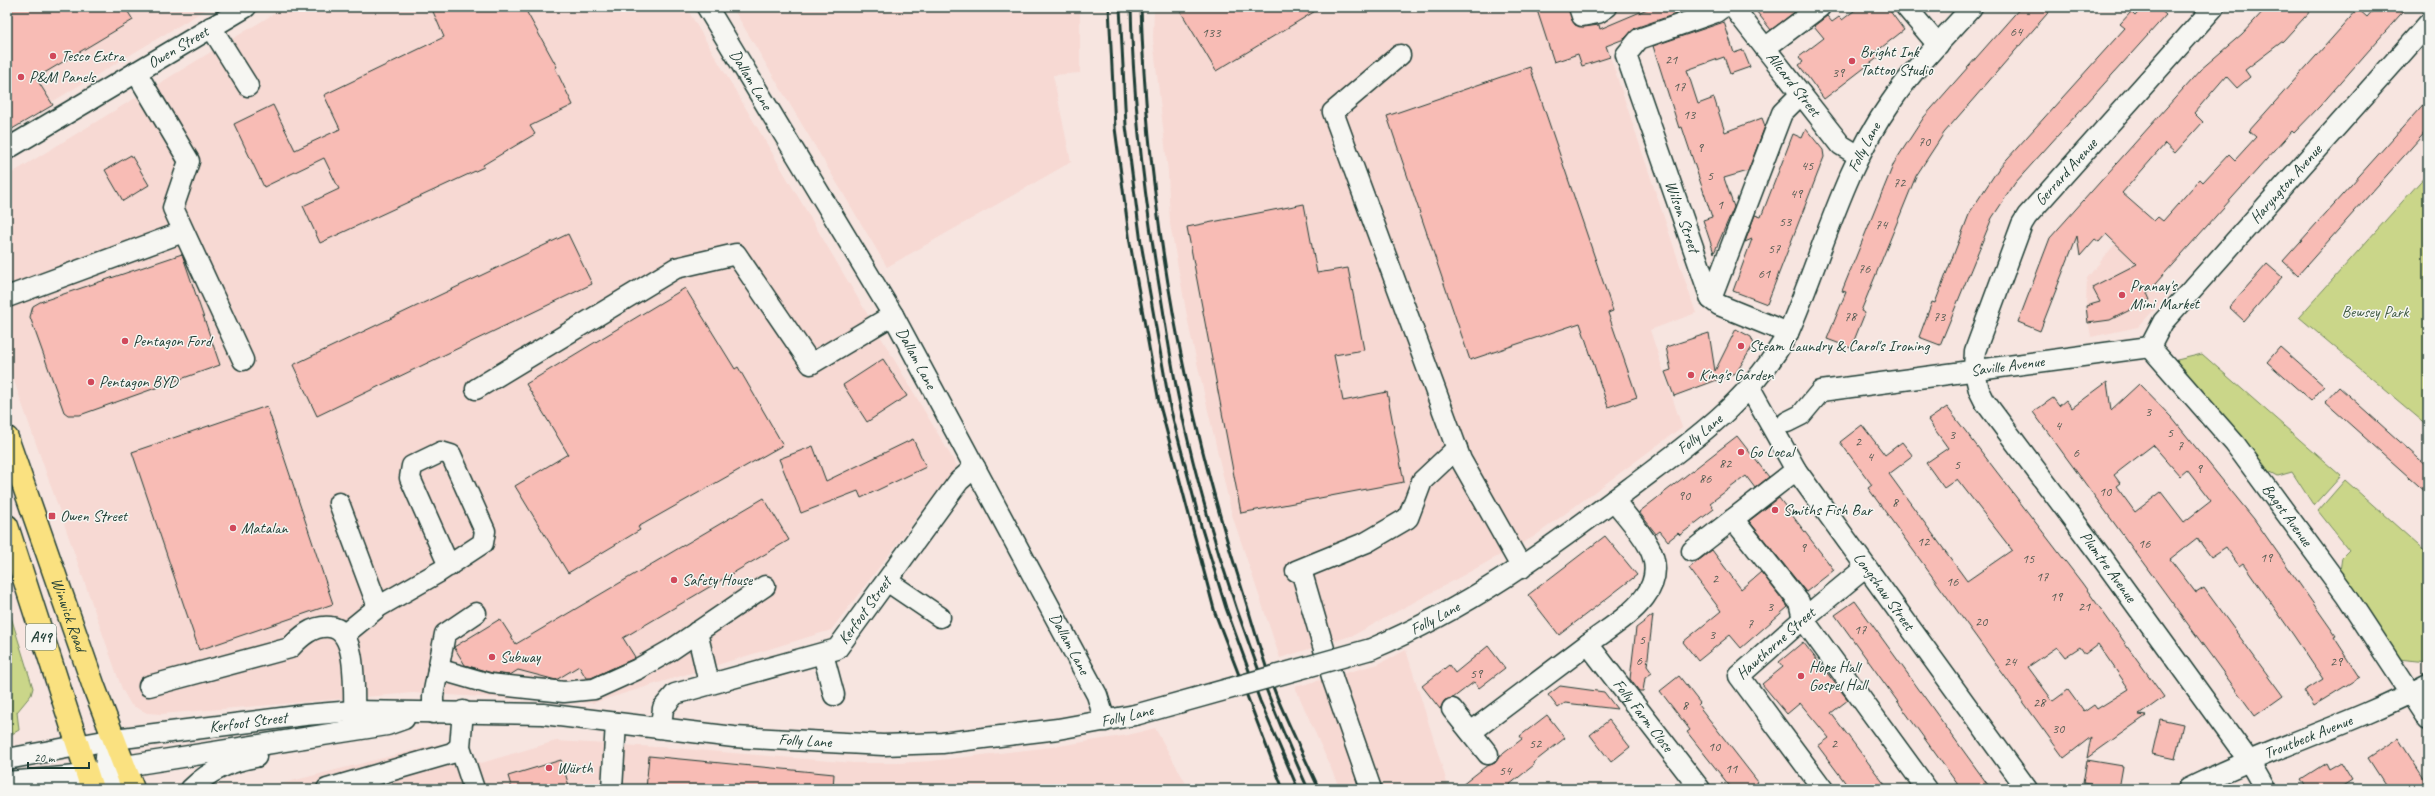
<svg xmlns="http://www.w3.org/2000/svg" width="2435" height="796" font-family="Caveat,sans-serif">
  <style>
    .built { fill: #f7d9d3 }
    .green { fill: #cad689; stroke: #748a5e }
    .building { fill: #f8bcb5; stroke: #1f3d34; fill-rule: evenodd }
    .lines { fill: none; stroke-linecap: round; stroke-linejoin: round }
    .minor-casing { stroke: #1f3d34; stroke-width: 23 }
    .highway-casing { stroke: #1f3d34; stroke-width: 25 }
    .minor { stroke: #f6f6f2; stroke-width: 20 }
    .highway { stroke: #fae180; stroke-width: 22 }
    .rail { stroke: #1f3d34; stroke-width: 3 }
    .minor-bridge-casing { stroke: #1f3d34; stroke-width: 23; stroke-linecap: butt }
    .minor-bridge { stroke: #f6f6f2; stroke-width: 20 }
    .poi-dot { fill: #d1495b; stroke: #f6f6f2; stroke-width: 1.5 }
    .labels { text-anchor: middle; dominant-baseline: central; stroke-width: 3; stroke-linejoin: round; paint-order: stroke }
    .number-label { font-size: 14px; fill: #555d54 }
    .shield { fill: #f6f6f2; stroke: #60746d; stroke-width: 1 }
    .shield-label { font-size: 15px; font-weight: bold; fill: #1f3d34 }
    .street-label { font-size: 16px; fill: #1f3d34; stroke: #f6f6f2 }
    .poi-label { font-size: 16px; fill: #1f3d34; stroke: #f6f6f2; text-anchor: start }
    .park-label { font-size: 16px; fill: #415c45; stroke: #f6f6f2 }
  </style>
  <rect width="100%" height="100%" fill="#f7e5e0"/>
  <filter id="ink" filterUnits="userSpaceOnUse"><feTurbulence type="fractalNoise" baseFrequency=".025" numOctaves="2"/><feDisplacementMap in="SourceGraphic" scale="8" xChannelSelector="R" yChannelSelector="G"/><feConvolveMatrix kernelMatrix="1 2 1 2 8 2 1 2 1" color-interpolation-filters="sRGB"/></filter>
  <g filter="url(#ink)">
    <g class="built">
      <path d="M7,7h203l-203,122z"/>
      <path d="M285,7h401l271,459 -126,164 -238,73 -181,-10 -251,21 -14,-1 -16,-8 -9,-16 -115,-328v-185z"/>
      <path d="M732,7h348v66l-27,2 18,87 -184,105z"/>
      <path d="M1154,7h553l-7,4 -94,33 90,269 -46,17 32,97 -147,109 -181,99 -74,23 -48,-143 -42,-183 -20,-108 -2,-52 -15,-133z"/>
      <path d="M2115,244l54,50 -31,33 -47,10 -5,-31 1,-28z"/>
      <path d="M1406,650l43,139h-109l-45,-102 83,-23z"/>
      <path d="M1155,728l34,61h-929l179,-45 42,19 75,-22 117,7 181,15h44l33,-2 121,-14 76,-12z"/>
    </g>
    <g class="green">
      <path d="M2428,173v253l-129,-109z"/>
      <path d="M2202,354l139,122 -27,30 -22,-34 -14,4 -13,-7 -87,-105 -1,-4z"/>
      <path d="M2345,480l83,74v108l-30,-3 -58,-88 2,-14 7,-7 -31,-39z"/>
      <path d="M7,604l26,84 -2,7 -14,17 2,18 -12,7z"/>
    </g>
    <g class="building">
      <path d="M7,7h118l8,13 -97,58 17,27 -46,27z"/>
      <path d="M431,7h93l33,60 -2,1 18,37 -43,21 5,8 -52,31 1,2 -164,76 -17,-37 36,-17 -15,-31 -60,29 -30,-63 39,-19 22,45 45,-21 -16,-34 120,-58z"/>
      <path d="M1178,7h144l-106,64z"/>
      <path d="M1536,7h32l7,18 9,2 15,-2 1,4 52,-22h44l-61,21 -11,11 -18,7 4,11 -28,9 -4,-12 -24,8z"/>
      <path d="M1753,7h48l-30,23z"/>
      <path d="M1859,7h28l17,23 -27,21 3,5 -56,43 -25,-34 4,-3 -4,-5 25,-19 -10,-12 13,-10 5,6 7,-5 3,3z"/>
      <path d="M2021,7h32l-109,126 -28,43 -55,135 4,2 -14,35 -24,-9 19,-47 -4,-1 52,-128 30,-46z"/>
      <path d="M2143,7h14l9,8 -151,168 -23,35 -52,127 -21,-8 13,-35 3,1 35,-91 29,-44 126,-140 -5,-4 11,-12 4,4z"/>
      <path d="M2267,7h47l-31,34 -38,29 5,7 -13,11 -11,-12 -32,37 9,9 -28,31 -10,-9 -43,49 32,28 4,-4 5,4 37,-42 3,3 26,-28 6,6 21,-23 -7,-6 109,-122 9,8 9,-10h31l-87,99 -26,27 -2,-2 -145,162 3,7 -40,20 -22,3 -2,-17 14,-4 -8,-15 45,-23 -31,-30 -7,8 -4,-3 -15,17 -3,-20 -37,95 -22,-9 32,-84 150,-168 42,-36z"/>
      <path d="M1724,22l10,31 9,-3 7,17 -20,7 -6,-17 -37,13 11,34 16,-6 11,34 37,-14 3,8 -17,45 -24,7 10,29 -20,46 -11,-33 9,-3 -30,-90 -3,1 -26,-82z"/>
      <path d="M1530,67l83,244 -5,2 29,84 -29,10 -28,-84 -110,37 -83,-244z"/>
      <path d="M2428,99v30l-130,146 -15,-14z"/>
      <path d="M1806,129l17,21 1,7 -57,147 -34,-13 19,-52 -7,3 10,-27 6,2 32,-83 9,4z"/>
      <path d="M131,155l18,30 -26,16 -18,-31z"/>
      <path d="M1304,204l13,69 31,-5 16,82 -30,5 9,46 44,-9 17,90 -163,31 -54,-286z"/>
      <path d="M568,234l24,50 -275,132 -24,-51z"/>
      <path d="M182,254l38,111 -140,50h-12l-4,-3 -34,-95 3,-11 7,-4z"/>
      <path d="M2267,264l15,13 -38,44 -15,-14z"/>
      <path d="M685,288l50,81 3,-2 45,78 -145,82 2,3 -72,43 -53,-87 53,-32 -42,-70z"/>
      <path d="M1736,329l15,8 3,7 -18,29 -62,23 -9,-24 6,-2 -5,-23 43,-14 6,38z"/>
      <path d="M2280,347l44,39 -13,15 -44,-39z"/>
      <path d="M883,359l24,37 -40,26 -24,-37z"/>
      <path d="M2107,382l4,28 28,-26 33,34 82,101 82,117 -2,1 26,40 -47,29 -9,-15 19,-12 -29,-43 -51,-73 -4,3 -13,-19 -15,10 -14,-19 -27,21 26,34 8,-5 79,108 -28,20 -222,-304 20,-14 6,8 7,-6 6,8zM2153,445l27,31 7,-6 24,31 -27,21 -23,-30 -26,20 -19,-26 4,-3 -6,-8z"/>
      <path d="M2339,387l89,80v27l-103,-92z"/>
      <path d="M267,406l66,198 -134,46 -67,-198z"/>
      <path d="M1947,407l135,176 82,114 -25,18 7,1 -59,42 4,-21 -27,21 -196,-270 4,-3 -32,-43 22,-17 23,30 17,-13 11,14 -24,18 78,107 45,-31 -55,-71 -13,9 -18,-25 22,-15 -20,-28zM2098,644l31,45 -32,20 -3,-4 -10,7 -16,-22 -15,11 -25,-34 29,-20 8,10 15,-10 5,7z"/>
      <path d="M1737,436l32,41 -14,11 -9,-12 -36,27 4,6 -34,26 -2,-2 -10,8 -8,-10 -4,3 -17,-22z"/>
      <path d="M913,439l13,28 -65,31 -3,-7 -57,22 -22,-54 34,-13 13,35z"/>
      <path d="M764,498l25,42 -166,98 12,19 -2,2 -42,19h-5l-7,-12 -23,14 -38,-10 -8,5 -18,-2 -27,-8 -11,-18 46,-28 16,25z"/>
      <path d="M1779,498l55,72 -28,22 -57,-71z"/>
      <path d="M1605,536l32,39 -78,60 -31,-40z"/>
      <path d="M1712,550l29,39 20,-17 27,35 -47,41 -11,-13 -32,26 -15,-19 38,-31 -32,-43z"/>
      <path d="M1855,601l136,188h-30l-126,-174z"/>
      <path d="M1653,615l-6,51 5,7 -7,5 -2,13h-4l-9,-12 6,-51z"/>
      <path d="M1803,642l45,58 -17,13 57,76h-38l-32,-43 11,-8 -29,-35 -13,11 -25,-30 21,-17 -4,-5z"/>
      <path d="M1488,646l17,22 -26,20 -5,-6 -21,16 -8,2 -5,9 -18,-23 27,-21 6,8z"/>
      <path d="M1679,676l21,27 -2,2 60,77 -9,7h-17l-45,-57 3,-2 -30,-39z"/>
      <path d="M1560,686l44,6 13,17 -52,-6 -7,5 -10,-13z"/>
      <path d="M1547,715l18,23 -32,25 1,2 -30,24h-47l28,-22 10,-4 4,-6 23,-18 -2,-3z"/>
      <path d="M2160,719l23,5 -8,35 -23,-5z"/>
      <path d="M1609,720l21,27 -19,15 -21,-27z"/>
      <path d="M2398,738l30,47v4h-40l-20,-31z"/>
      <path d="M649,756l185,18 -1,15h-187z"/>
      <path d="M561,760l9,29h-58l-4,-13z"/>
      <path d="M2087,760l36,6 -4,23 -36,-6z"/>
      <path d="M2341,762l11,18 -14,9h-31l-6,-10 25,-16 3,6z"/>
    </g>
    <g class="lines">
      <g class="minor-casing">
        <g id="minor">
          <path id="s1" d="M707,7l186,308 204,380 8,26"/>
          <path d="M1579,7l3,9 16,-3 9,-6"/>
          <path id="s2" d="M1723,7l-7,5 -77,27 -13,16 85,244 8,6 69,28"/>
          <path id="s3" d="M1733,7l108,138 18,11"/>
          <path d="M1906,7l32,38"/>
          <path id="s4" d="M2214,7l-187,209 -5,8 -47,127 -1,18 5,21 6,12 114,152 150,207 16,28"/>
          <path d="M211,27l37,59"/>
          <path d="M1765,48l55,-41"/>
          <path d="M1400,55l-67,57 128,348 61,108"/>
          <path d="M136,72l53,89 -16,47 70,152"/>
          <path id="s5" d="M7,149l239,-142"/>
          <path d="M7,297l176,-65"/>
          <path d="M1711,299l71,-186 19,-19"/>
          <path id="s6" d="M2150,347l85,97 111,151 82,125"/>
          <path id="s7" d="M2150,347l13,-25 265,-298"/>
          <path id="s8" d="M1750,388l46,82 231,319"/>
          <path d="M476,389l200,-121 60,-14 75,110 82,-49"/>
          <path id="s9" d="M1787,422l14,-7 20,-24 329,-44"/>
          <path id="s10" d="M1614,500c11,15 26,30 35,47 24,46 -31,74 -61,97l112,145"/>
          <path d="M339,503l39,104 -33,27"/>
          <path d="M1733,519l66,83 4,17 124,170"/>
          <path d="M1692,551l104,-81"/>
          <path d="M1301,570l32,110 38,109"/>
          <path d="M1296,571l71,-29 41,-24 14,-37 35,-33"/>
          <path d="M887,581l53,36"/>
          <path d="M378,607l61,-35 44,-29 2,-12 -34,-76 -10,-3 -29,14 -2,12 39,88"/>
          <path d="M697,632l12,51"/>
          <path id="s11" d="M1371,649c99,-42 174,-97 259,-161 62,-47 120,-86 158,-155 34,-77 54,-162 103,-231 23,-34 53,-64 81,-95"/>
          <path d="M823,654l11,41"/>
          <path d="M438,669l52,15 74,8 30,-3 44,-20 33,-19 94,-64"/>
          <path d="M149,686l141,-38c10,-11 23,-23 40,-21 31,3 22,73 25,97"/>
          <path d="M1452,709l36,45"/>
          <path d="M463,711l-3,36 14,42"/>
          <path d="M433,713v-17l12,-62 31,-21"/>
          <path id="s12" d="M661,727l2,-19 12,-14 162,-45 122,-168 16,-14"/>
          <path d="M1471,732l117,-88"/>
          <path id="s13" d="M7,759l108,-20 190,-24 48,-4 190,3 191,23 149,8 59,-2 116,-14 77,-14"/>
          <path d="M7,782l81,-7 37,-9 262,-41 17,-6"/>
          <path d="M112,789c-6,-18 -12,-35 3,-50"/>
          <path d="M191,789c18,-18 40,-28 65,-32"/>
          <path d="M327,789l125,-36 8,-6"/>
          <path d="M612,789l4,-66"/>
          <path id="s14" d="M1823,789l-84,-113 64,-57 63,-52"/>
          <path id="s15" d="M2188,789c78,-40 163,-64 240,-105"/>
        </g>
      </g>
      <g class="highway-casing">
        <g id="highway">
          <path id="s16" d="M7,438l87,249 39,102"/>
          <path d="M7,526l85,263"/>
        </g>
      </g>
      <use href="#minor" class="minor"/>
      <use href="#highway" class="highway"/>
      <g class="rail">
        <path d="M1109,7l6,121 15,115 29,159 56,211 68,176"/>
        <path d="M1120,7l6,119 15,117 29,164 31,119 25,82 34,93 38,88"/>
        <path d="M1131,7c2,97 14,195 30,290 6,36 11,72 19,108 28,131 73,262 128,384"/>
        <path d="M1141,7c6,197 41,394 101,582 11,35 21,73 35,108 13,31 28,61 42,92"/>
      </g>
      <g class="minor-bridge-casing">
        <path id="minor-bridge" d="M1135,715l236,-66"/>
      </g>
      <use href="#minor-bridge" class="minor-bridge"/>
    </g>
  </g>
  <g class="poi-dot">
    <circle cx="53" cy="56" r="4"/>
    <circle cx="1852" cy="61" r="4"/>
    <circle cx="21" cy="77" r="4"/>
    <circle cx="2122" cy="295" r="4"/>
    <circle cx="125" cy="341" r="4"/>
    <circle cx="1741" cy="346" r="4"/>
    <circle cx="1691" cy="375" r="4"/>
    <circle cx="91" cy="382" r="4"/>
    <circle cx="1741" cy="452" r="4"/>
    <circle cx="1775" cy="510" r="4"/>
    <rect x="48" y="512" width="8" height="8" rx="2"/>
    <circle cx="233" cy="528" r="4"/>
    <circle cx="674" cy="580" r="4"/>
    <circle cx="492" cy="657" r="4"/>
    <circle cx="1801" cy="676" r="4"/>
    <circle cx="549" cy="768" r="4"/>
  </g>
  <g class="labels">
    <g class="number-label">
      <text x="2016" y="31">64</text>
      <text x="1211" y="32">133</text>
      <text x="1671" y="59">21</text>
      <text x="1838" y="72">39</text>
      <text x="1679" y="86">17</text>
      <text x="1689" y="114">13</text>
      <text x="1924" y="141">70</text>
      <text x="1700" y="147">9</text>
      <text x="1807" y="165">45</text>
      <text x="1710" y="175">5</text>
      <text x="1899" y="182">72</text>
      <text x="1796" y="193">49</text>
      <text x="1720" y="204">1</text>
      <text x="1785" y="221">53</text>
      <text x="1881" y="224">74</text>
      <text x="1774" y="248">57</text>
      <text x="1864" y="268">76</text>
      <text x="1764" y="273">61</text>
      <text x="1850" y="316">78</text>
      <text x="1939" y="316">73</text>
      <text x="2148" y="411">3</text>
      <text x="2058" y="425">4</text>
      <text x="2170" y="432">5</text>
      <text x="1952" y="434">3</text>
      <text x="1858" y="441">2</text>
      <text x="2180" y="445">7</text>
      <text x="2076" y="452">6</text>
      <text x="1870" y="456">4</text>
      <text x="1725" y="463">82</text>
      <text x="1957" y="464">5</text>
      <text x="2199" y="468">9</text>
      <text x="1705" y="478">86</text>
      <text x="2105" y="491">10</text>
      <text x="1684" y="495">90</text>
      <text x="1895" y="502">8</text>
      <text x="1923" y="541">12</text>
      <text x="2144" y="543">16</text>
      <text x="1803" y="547">9</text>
      <text x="2266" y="557">19</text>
      <text x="2028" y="558">15</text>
      <text x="2042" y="576">17</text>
      <text x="1715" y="578">2</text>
      <text x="1952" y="581">16</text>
      <text x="2056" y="596">19</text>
      <text x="1770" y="606">3</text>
      <text x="2084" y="606">21</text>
      <text x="1981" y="621">20</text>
      <text x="1750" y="623">7</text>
      <text x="1860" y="629">17</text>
      <text x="1712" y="634">3</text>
      <text x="1642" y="639">5</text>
      <text x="1639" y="660">6</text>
      <text x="2010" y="661">24</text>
      <text x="2336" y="661">29</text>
      <text x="1476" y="673">59</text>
      <text x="2039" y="702">28</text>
      <text x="1685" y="705">8</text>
      <text x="2058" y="728">30</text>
      <text x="1535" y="743">52</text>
      <text x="1834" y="743">2</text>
      <text x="1714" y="746">10</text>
      <text x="1731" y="768">11</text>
      <text x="1505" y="770">54</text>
    </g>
    <rect class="shield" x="26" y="624" width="30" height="26" rx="3"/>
    <g class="shield-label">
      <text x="41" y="637">A49</text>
    </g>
    <g class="street-label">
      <text stroke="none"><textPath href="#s5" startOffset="199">Owen Street</textPath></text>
      <text stroke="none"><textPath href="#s1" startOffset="85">Dallam Lane</textPath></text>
      <text stroke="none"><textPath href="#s3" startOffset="98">Allcard Street</textPath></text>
      <text stroke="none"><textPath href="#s11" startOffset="730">Folly Lane</textPath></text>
      <text transform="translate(2066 172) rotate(-48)">Gerrard Avenue</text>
      <text stroke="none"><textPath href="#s7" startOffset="213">Haryngton Avenue</textPath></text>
      <text stroke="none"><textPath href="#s2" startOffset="282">Wilson Street</textPath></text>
      <text stroke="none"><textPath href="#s1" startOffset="409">Dallam Lane</textPath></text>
      <text stroke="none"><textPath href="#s9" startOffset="235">Saville Avenue</textPath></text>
      <text stroke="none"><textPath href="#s11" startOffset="394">Folly Lane</textPath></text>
      <text stroke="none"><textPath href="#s6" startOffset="217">Bagot Avenue</textPath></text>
      <text stroke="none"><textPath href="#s4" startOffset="684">Plumtre Avenue</textPath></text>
      <text stroke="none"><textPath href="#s8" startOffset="244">Longshaw Street</textPath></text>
      <text stroke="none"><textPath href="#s12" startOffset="253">Kerfoot Street</textPath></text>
      <text stroke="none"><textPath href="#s16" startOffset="187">Winwick Road</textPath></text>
      <text stroke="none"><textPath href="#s11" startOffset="71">Folly Lane</textPath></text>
      <text stroke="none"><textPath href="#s1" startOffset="733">Dallam Lane</textPath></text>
      <text stroke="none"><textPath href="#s14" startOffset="190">Hawthorne Street</textPath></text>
      <text transform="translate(1127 716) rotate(-13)">Folly Lane</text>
      <text stroke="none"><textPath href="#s10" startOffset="276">Folly Farm Close</textPath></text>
      <text stroke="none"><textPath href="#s13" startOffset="244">Kerfoot Street</textPath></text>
      <text stroke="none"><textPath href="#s15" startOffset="131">Troutbeck Avenue</textPath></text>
      <text stroke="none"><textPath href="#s13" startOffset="803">Folly Lane</textPath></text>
    </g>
    <g class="poi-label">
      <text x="1860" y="52">Bright Ink<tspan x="1860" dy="18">Tattoo Studio</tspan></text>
      <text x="61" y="56">Tesco Extra</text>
      <text x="29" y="77">P&amp;M Panels</text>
      <text x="2130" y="286">Pranay's<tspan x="2130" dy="18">Mini Market</tspan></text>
      <text x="133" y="341">Pentagon Ford</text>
      <text x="1749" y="346">Steam Laundry &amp; Carol's Ironing</text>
      <text x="1699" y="375">King's Garden</text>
      <text x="99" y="382">Pentagon BYD</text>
      <text x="1749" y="452">Go Local</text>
      <text x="1783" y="510">Smiths Fish Bar</text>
      <text x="60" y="516">Owen Street</text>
      <text x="241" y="528">Matalan</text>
      <text x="682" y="580">Safety House</text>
      <text x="500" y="657">Subway</text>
      <text x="1809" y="667">Hope Hall<tspan x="1809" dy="18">Gospel Hall</tspan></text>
      <text x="557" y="768">Würth</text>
    </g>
    <g class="park-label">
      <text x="2375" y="312">Bewsey Park</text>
    </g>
  </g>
  <rect width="2435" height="796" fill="none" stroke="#f6f6f2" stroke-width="24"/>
  <rect x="12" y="12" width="2411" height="772" fill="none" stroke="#1f3d34" stroke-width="1.5" filter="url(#ink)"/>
  <path d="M28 762v6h61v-6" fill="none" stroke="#1f3d34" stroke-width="2"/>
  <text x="34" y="762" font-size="12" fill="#1f3d34" stroke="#f6f6f2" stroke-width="3" paint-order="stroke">20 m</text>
</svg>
